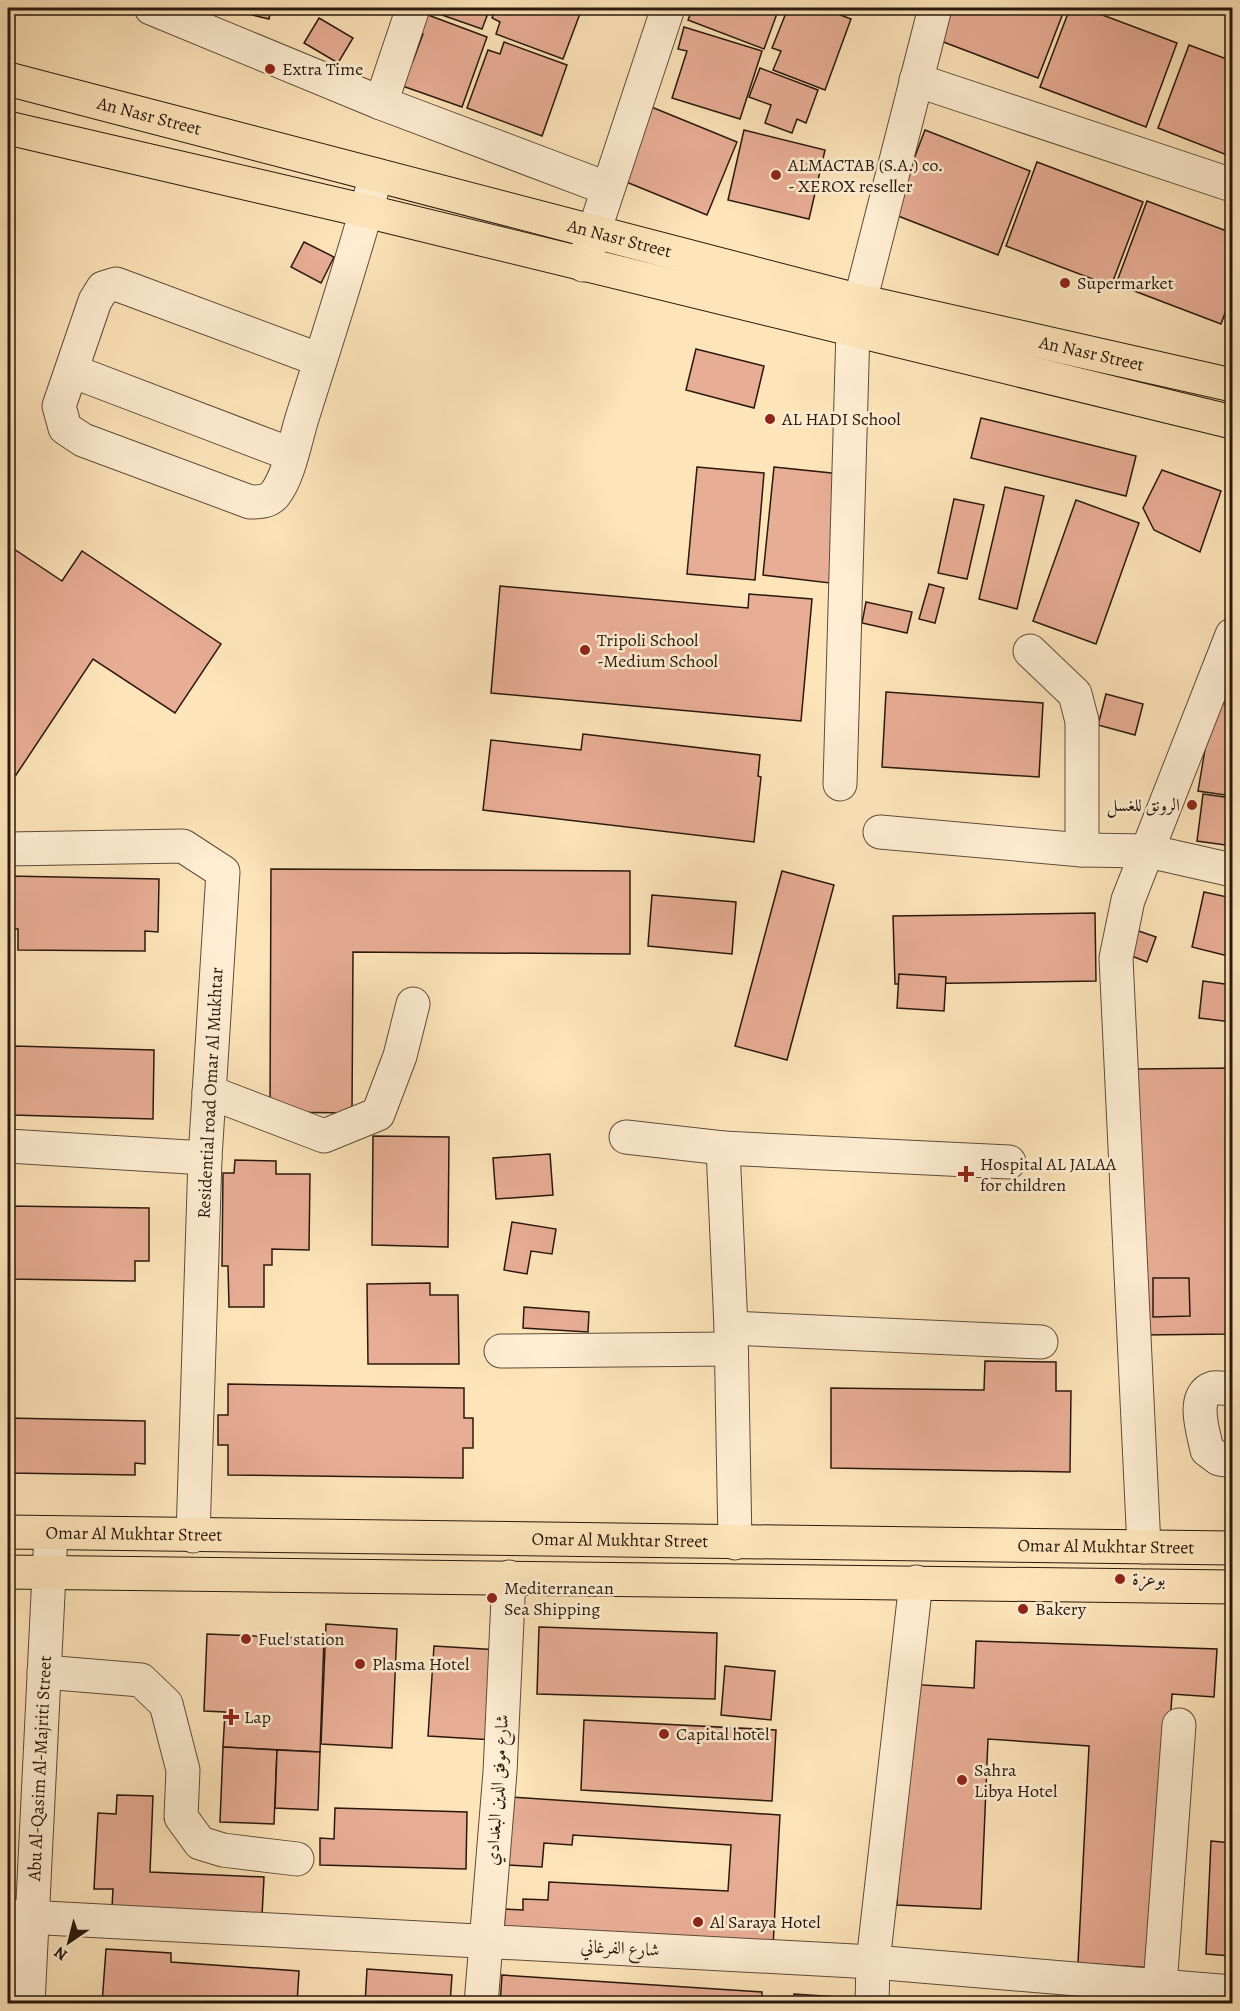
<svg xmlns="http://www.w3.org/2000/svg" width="1240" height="2011" font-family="Alegreya,Amiri,serif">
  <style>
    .building { fill: #e8ad95; stroke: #2a180e; stroke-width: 1.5 }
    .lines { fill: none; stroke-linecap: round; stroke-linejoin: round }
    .minor-casing { stroke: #5f4b39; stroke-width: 35 }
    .major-casing { stroke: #2a180e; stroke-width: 35 }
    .highway-casing { stroke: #2a180e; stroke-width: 35 }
    .minor { stroke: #feedd2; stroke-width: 33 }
    .major { stroke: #fde4b9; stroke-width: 33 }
    .highway { stroke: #fde4b9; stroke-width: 33 }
    .poi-dot { fill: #8f2418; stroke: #feedd2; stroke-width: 2 }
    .labels { text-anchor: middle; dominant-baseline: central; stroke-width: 5; stroke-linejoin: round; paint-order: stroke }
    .poi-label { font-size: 18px; fill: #2a180e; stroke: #feedd2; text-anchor: start }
    .street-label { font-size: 18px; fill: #2a180e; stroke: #feedd2 }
  </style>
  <rect width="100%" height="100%" fill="#fde4b9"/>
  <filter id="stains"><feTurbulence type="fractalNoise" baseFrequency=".00333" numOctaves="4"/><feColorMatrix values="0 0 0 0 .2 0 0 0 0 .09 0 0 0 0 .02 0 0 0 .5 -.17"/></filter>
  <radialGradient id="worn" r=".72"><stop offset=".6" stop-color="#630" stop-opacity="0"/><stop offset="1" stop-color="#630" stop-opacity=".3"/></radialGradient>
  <g class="building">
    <path d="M253,8h18l-2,11 -17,-4z"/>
    <path d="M422,8h68l-8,21z"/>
    <path d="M496,8h76l9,3 -18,48 -67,-25 4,-12 -8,-4z"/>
    <path d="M693,8h86l-15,41 -76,-29z"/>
    <path d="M788,8h34l29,11 -26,71 -52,-20 8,-19 -9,-3z"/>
    <path d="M945,8h120l-27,70 -105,-40z"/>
    <path d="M1070,8h14l93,35 -31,84 -106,-40z"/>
    <path d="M420,12l67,25 -25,70 -68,-24 10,-26 9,4 10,-27 -9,-3z"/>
    <path d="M319,18l34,20 -15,25 -34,-20z"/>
    <path d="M684,27l78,24 -22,68 -68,-21 15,-47 -9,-2z"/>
    <path d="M504,42l63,23 -25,71 -75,-28 21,-58 12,4z"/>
    <path d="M1189,45l43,16v96l-74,-29z"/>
    <path d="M760,68l58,22 -12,33 -9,-4 -5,14 -27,-10 6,-18 -22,-8z"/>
    <path d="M649,106l88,36 -30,73 -88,-36z"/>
    <path d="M744,130l81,20 -16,69 -81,-19z"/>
    <path d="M925,130l105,41 -32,84 -105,-41z"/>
    <path d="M1037,162l106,40 -32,84 -105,-40z"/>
    <path d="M1147,201l85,32v61l-11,30 -105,-40z"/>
    <path d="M304,242l30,15 -13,26 -30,-16z"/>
    <path d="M696,349l68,17 -10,42 -68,-18z"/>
    <path d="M981,418l155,38 -10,40 -155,-38z"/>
    <path d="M697,467l67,6 -9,107 -68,-6z"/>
    <path d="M774,467l67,7 -11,109 -67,-8z"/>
    <path d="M1162,470l59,21 -21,61 -46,-22 -11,-22z"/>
    <path d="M1005,487l39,9 -27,113 -38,-10z"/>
    <path d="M954,499l30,6 -17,74 -29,-6z"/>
    <path d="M1076,500l63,23 -43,121 -63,-23z"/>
    <path d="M8,545l54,36 20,-30 139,93 -46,69 -82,-54 -77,116 -8,-5z"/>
    <path d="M929,584l15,4 -9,35 -16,-4z"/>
    <path d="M500,586l248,22 1,-14 63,5 -11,122 -310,-28z"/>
    <path d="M866,602l46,10 -5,21 -45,-10z"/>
    <path d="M886,692l157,11 -4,74 -157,-10z"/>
    <path d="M1106,694l37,10 -8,31 -37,-10z"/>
    <path d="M1213,702l19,3v64l-2,-1 -5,27 -27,-4z"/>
    <path d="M583,734l177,21 -2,21 3,1 -7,65 -271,-32 8,-70 90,10z"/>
    <path d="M1203,794l29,4v48l-35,-5z"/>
    <path d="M271,869l359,2v83l-277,-2 -1,161 -82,-1z"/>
    <path d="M782,871l52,14 -47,175 -52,-14z"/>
    <path d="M8,876l151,3 -1,53 -13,-1v20l-127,-1v-21h-10z"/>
    <path d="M1204,892l28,6v59l-40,-10z"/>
    <path d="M652,895l84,7 -4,52 -84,-8z"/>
    <path d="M1095,913l1,68 -201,3 -2,-68z"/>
    <path d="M1133,929l23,8 -9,25 -23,-9z"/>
    <path d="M899,974l47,3 -2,34 -47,-3z"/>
    <path d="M1203,981l29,4v37l-33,-4z"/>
    <path d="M14,1046l140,4 -1,69 -141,-4z"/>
    <path d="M1232,1068v266l-91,1 -4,-266z"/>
    <path d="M373,1136l76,1 -1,110 -76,-2z"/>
    <path d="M550,1154l3,41 -57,4 -3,-41z"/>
    <path d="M235,1160l41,1v13h34l-1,76 -37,-1v16h-8v42h-35l-1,-41h-6l1,-93h11z"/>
    <path d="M8,1206l141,2v53h-14v20l-127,-2z"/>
    <path d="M512,1222l44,7 -4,25 -21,-3 -4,23 -23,-4z"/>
    <path d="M1153,1278h36l1,38 -37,1z"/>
    <path d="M430,1283v12h28l1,69h-91l-1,-80z"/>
    <path d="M524,1307l65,5 -1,20 -65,-4z"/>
    <path d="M985,1361l71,1v29h15l-1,81 -239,-4v-80l153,2z"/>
    <path d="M228,1384l236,4v30h9v30h-10v30l-235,-3v-30h-10v-30h10z"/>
    <path d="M8,1418l137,3v43l-10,-1v12l-127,-2z"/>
    <path d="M326,1624l71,5 -5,119 -71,-4z"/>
    <path d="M539,1627l178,6 -2,66 -178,-5z"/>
    <path d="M207,1634l117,5 -4,113 -97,-5 2,-35 -21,-1z"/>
    <path d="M976,1641l241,8 -3,48 -42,-3 -18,274 -76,-5 11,-217 -101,-7 -7,170 -84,-4 9,-221 68,4z"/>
    <path d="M434,1646l66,4 -6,90 -66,-4z"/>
    <path d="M725,1666l50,5 -4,49 -50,-5z"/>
    <path d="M584,1720l192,10 -4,71 -191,-11z"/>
    <path d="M223,1747l54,3 -3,74 -54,-2z"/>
    <path d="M277,1750l43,2 -2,58 -43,-2z"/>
    <path d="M117,1795l36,1 -3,76 114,5 -2,39 -150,-8 1,-19h-19l4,-76 18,1z"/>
    <path d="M511,1797l269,18 -7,132 -269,-14 1,-24 18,1v-11l25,1 1,-18 179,9 3,-46 -158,-10 -1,10 -28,-2 -2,24 -36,-2z"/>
    <path d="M335,1808l132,4 -1,57 -146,-4v-27l14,1z"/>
    <path d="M1211,1841l21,2v113l-26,-2z"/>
    <path d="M106,1949l65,4v9l128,9 -2,33h-195z"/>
    <path d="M367,1969l85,6 -2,29h-85z"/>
    <path d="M502,1975l260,17v12h-262z"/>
    <path d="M794,1994l58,4v6h-58z"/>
    <path d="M898,2000l38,2v2h-38z"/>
  </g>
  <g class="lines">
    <g class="minor-casing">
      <g id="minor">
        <path d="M151,8l230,95 225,85"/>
        <path d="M916,80l316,105"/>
        <path d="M381,103l32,-95"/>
        <path d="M583,265l85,-257"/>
        <path d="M320,360l-204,-76 -13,4 -8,13 -36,105 6,22 18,12 167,62c9,0 19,0 25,-8 15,-19 21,-59 29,-82 25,-79 51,-158 72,-237"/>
        <path d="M72,371l218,83"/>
        <path d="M1030,651l45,43 7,27v129"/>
        <path d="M840,784l13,-455 82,-321"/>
        <path d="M880,832l202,18 66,1 84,19"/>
        <path d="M8,849l175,-3 40,26 -18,286 -12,378"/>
        <path d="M209,1092l115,44 54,-22 22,-58 13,-52"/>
        <path d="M626,1137l97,11"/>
        <path d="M8,1146l197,12"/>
        <path d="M731,1328l310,14"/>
        <path d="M501,1351l230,-2"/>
        <path d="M1232,1389c-5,0 -14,-2 -19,-1 -23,7 -9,46 -6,62l12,9 13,2"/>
        <path d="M735,1543l-4,-215 -8,-180 286,14"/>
        <path d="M1144,1547l-28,-589 12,-58 104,-265"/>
        <path d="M44,1672l97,8 25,24 17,66 -2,47 19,26 23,7 74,9"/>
        <path d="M8,1916l865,46 359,30"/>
        <path d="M1160,1986l19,-261"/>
        <path id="s1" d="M28,2004l23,-471"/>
        <path d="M481,2004l19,-232 9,-195"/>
        <path d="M872,2004l1,-42 43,-380"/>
      </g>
    </g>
    <g class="major-casing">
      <g id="major">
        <path id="s2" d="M8,1532l1224,16"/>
        <path d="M8,1572l1224,15"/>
      </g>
    </g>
    <g class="highway-casing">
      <g id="highway">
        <path id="s3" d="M8,79l852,222 372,84"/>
        <path d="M8,128l358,83 866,211"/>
      </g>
    </g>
    <use href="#minor" class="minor"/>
    <use href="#major" class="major"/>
    <use href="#highway" class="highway"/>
  </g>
  <g class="poi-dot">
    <circle cx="270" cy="69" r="6"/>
    <circle cx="776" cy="175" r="6"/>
    <circle cx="1065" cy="283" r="6"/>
    <circle cx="770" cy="419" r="6"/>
    <circle cx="585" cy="650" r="6"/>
    <circle cx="1192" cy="805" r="6"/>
    <path d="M963 1165h6v6h6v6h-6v6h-6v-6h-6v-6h6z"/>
    <circle cx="1120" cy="1579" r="6"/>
    <circle cx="492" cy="1598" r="6"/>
    <circle cx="1023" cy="1609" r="6"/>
    <circle cx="246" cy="1639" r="6"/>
    <circle cx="360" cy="1664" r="6"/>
    <path d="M228 1708h6v6h6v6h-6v6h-6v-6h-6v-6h6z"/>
    <circle cx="664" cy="1734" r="6"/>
    <circle cx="962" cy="1780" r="6"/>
    <circle cx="698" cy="1922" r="6"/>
  </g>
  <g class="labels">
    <g class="poi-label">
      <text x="282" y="69">Extra Time</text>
      <text x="788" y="165">ALMACTAB (S.A.) co.<tspan x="788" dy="21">- XEROX reseller</tspan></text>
      <text x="1077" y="283">Supermarket</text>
      <text x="782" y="419">AL HADI School</text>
      <text x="597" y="640">Tripoli School<tspan x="597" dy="21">-Medium School</tspan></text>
      <text x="1180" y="805" text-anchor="end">الرونق للغسل</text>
      <text x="980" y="1164">Hospital AL JALAA<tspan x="980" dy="21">for children</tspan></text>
      <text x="1132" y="1579">بوعزة</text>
      <text x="504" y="1588">Mediterranean<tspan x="504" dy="21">Sea Shipping</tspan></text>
      <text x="1035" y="1609">Bakery</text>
      <text x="258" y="1639">Fuel station</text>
      <text x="372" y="1664">Plasma Hotel</text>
      <text x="244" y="1717">Lap</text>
      <text x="676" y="1734">Capital hotel</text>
      <text x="974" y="1770">Sahra<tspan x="974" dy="21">Libya Hotel</tspan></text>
      <text x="710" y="1922">Al Saraya Hotel</text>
    </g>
    <g class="street-label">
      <text stroke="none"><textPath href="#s3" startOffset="146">An Nasr Street</textPath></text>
      <text stroke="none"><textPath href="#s3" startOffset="632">An Nasr Street</textPath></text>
      <text stroke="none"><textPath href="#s3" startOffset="1118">An Nasr Street</textPath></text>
      <text transform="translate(210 1093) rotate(-87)">Residential road Omar Al Mukhtar</text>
      <text stroke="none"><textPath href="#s2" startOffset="126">Omar Al Mukhtar Street</textPath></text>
      <text stroke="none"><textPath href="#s2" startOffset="612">Omar Al Mukhtar Street</textPath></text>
      <text stroke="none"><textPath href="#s2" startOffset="1098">Omar Al Mukhtar Street</textPath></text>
      <text stroke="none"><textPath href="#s1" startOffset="236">Abu Al-Qasim Al-Majriti Street</textPath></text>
      <text transform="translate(497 1790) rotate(-86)">شارع موفق الدين البغدادي</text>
      <text transform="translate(620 1948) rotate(3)">شارع الفرغاني</text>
    </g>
  </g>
  <rect width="1240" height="2011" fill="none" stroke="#fde4b9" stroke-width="30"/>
  <rect x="9" y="9" width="1222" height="1993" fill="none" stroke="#2a180e" stroke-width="3"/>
  <rect x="15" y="15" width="1210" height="1981" fill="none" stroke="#2a180e" stroke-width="1.5"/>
  <g transform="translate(69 1942) rotate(215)" stroke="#feedd2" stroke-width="4.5" paint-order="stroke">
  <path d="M0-4.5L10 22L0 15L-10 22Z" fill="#2a180e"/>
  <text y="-9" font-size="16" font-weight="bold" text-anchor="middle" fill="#2a180e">N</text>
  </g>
  <rect width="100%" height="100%" filter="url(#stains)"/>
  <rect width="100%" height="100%" fill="url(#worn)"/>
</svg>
